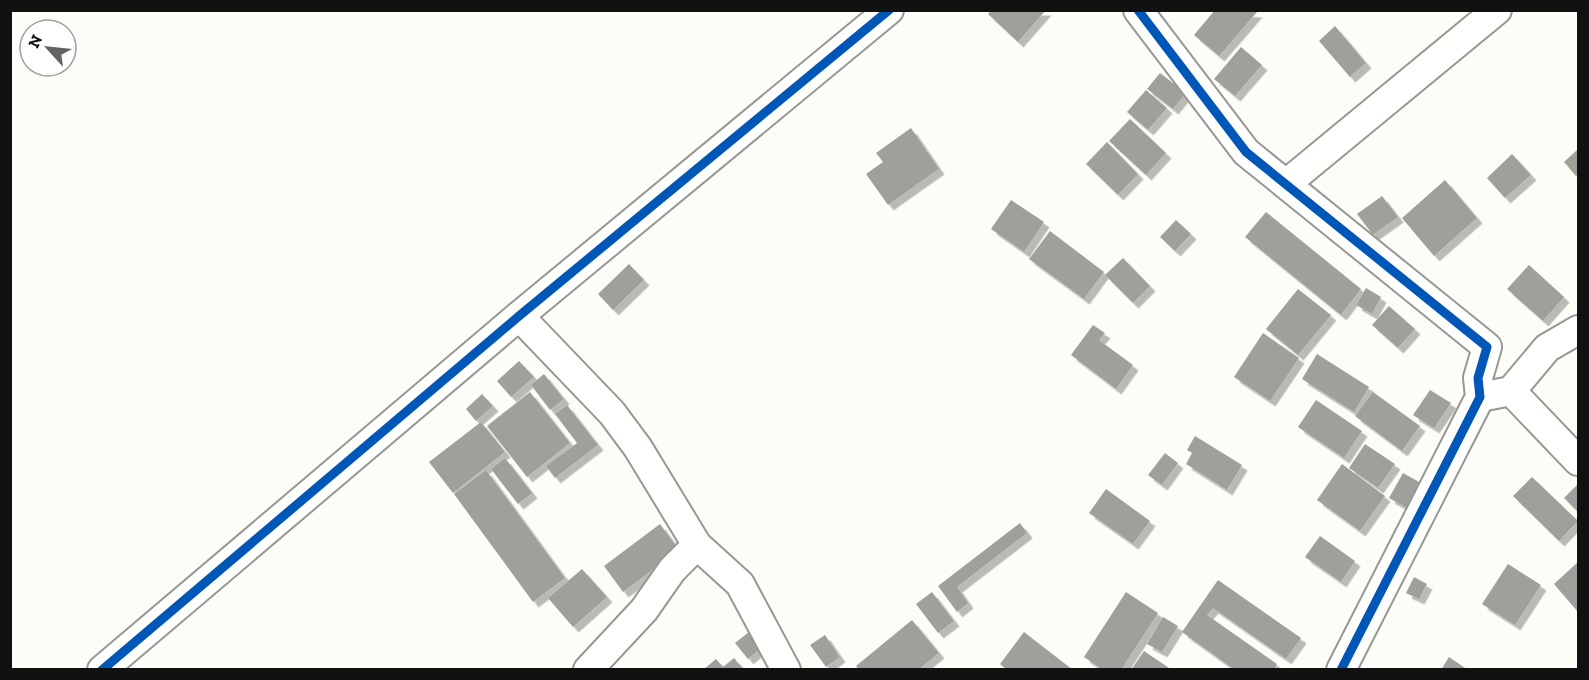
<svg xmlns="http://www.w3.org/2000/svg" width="1589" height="680" font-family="'Zilla Slab',serif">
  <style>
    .building { fill: #a19f9c; filter: url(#shadow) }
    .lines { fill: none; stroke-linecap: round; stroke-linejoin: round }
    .minor-casing { stroke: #979795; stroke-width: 32 }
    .minor { stroke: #fffffe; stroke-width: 28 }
    .cycleway-casing { stroke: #fff; stroke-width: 13 }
    .cycleway { stroke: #0057b8; stroke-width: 9 }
  </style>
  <defs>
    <filter id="shadow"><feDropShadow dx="5.5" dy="5.5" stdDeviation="0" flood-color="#0004"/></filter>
  </defs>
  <rect width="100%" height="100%" fill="#fdfcf7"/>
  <g class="building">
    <path d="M992,10h54l-28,32 -30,-28z"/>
    <path d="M1215,10l42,2 -38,44 -25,-21z"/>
    <path d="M1335,26l31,37 -16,14 -31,-36z"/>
    <path d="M1241,47l21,18 -27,31 -21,-17z"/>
    <path d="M1160,73l26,20 -13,16 -26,-20z"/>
    <path d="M1146,90l21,18 -19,22 -21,-18z"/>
    <path d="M1130,119l36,34 -20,22 -37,-34z"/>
    <path d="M911,128l28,41 -51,36 -22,-31 17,-12 -7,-9z"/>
    <path d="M1107,142l31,32 -20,21 -32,-31z"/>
    <path d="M1578,149v25l-2,2 -12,-14z"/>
    <path d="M1512,154l19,21 -26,23 -18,-20z"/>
    <path d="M1445,180l32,38 -43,38 -32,-38z"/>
    <path d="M1382,196l16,21 -25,18 -16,-21z"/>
    <path d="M1011,200l33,22 -20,30 -33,-23z"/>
    <path d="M1266,212l95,77 -20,26 -96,-78z"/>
    <path d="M1176,220l15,14 -16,17 -15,-14z"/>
    <path d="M1050,231l54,41 -20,27 -55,-40z"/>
    <path d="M1123,258l27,28 -17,17 -28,-28z"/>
    <path d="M629,264l15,16 -31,30 -15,-16z"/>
    <path d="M1529,265l35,32 -21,24 -36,-32z"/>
    <path d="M1366,288l15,9 -9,17 -16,-9z"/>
    <path d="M1298,289l33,26 -33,40 -32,-26z"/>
    <path d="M1389,306l26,23 -17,19 -26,-23z"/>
    <path d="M1093,325l12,8 -6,7 34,25 -17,24 -45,-34z"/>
    <path d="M1263,333l36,25 -29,43 -36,-24z"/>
    <path d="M1317,354l52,33 -15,25 -52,-33z"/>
    <path d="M519,361l15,16 -23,20 -14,-16z"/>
    <path d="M544,374l20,25 -14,11 -19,-25z"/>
    <path d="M1430,390l21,13 -17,25 -21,-13z"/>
    <path d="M530,392l40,51 -43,34 -40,-51z"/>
    <path d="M1373,392l47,34 -18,25 -47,-35z"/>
    <path d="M482,394l11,12 -17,15 -10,-12z"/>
    <path d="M1316,400l46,31 -18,27 -46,-31z"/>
    <path d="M567,405l31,40 -43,33 -9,-12 31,-23 -22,-29z"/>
    <path d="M481,422l24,30 -52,41 -24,-31z"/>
    <path d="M1195,436l47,29 -15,25 -41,-26 6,-11 -5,-3z"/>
    <path d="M1365,444l30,20 -17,24 -29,-20z"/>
    <path d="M1165,453l13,10 -16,22 -14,-10z"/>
    <path d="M505,458l27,35 -14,11 -27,-35z"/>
    <path d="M1342,464l43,32 -25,35 -43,-31z"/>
    <path d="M486,470l79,108 -32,24 -79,-108z"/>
    <path d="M1403,473l18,10 -14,25 -18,-10z"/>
    <path d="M1532,477l46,44 -19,20 -46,-45z"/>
    <path d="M1578,484v28l-14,-14z"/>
    <path d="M1106,489l44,32 -17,23 -44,-31z"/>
    <path d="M1020,523l7,10 -70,54 11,16 -11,9 -19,-26z"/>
    <path d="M660,524l19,26 -56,42 -19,-26z"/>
    <path d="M1320,536l35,25 -14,21 -36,-25z"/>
    <path d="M1578,562v50l-24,-28z"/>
    <path d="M1508,564l33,21 -26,40 -33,-21z"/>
    <path d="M582,569l25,28 -34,30 -25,-29z"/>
    <path d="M1414,577l13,7 -8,15 -13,-6z"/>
    <path d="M1218,580l83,58 -15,21 -73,-51 -6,7 70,49 -3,6h-39l-53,-38z"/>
    <path d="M932,592l22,29 -16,12 -22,-29z"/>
    <path d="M1126,592l32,21 -37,57h-18l-19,-13z"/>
    <path d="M1163,617l15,9 -16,26 -15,-8z"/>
    <path d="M912,620l27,33 -21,17h-59l-3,-4z"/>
    <path d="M749,632l13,15 -14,12 -13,-16z"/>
    <path d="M1024,632l49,38h-66l-7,-6z"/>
    <path d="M825,635l15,22 -14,10 -16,-22z"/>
    <path d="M1144,651l28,19h-41z"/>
    <path d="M1449,657l19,13h-27z"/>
    <path d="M734,658l10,12h-41l13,-11 7,8z"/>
  </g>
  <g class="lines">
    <g class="minor-casing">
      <g id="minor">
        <path d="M1138,10l108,142 241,195 -9,31 2,19 -139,273"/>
        <path d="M1286,184l211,-174"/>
        <path d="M519,316l93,97 26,35 59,97 43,39 46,86"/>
        <path d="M1511,391l67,70"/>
        <path d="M1480,397l31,-6 36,-43 31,-18"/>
        <path d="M102,670l417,-354 370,-306"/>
        <path d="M588,670l56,-60 28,-40 25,-25"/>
      </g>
    </g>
    <use href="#minor" class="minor"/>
    <g class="cycleway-casing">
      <g id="cycleway">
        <path d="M1138,10l108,142 241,195 -9,31 2,19 -139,273"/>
        <path d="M102,670l417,-354 370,-306"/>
      </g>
    </g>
    <use href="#cycleway" class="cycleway"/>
  </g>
  <rect width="1589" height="680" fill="none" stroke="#111111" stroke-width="24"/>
  <g transform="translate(48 48) rotate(297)"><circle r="28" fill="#ffffff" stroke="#a0a0a0" stroke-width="1.5"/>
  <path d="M0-4.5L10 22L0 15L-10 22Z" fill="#646362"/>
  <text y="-9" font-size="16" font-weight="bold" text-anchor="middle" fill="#111111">N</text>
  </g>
</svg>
